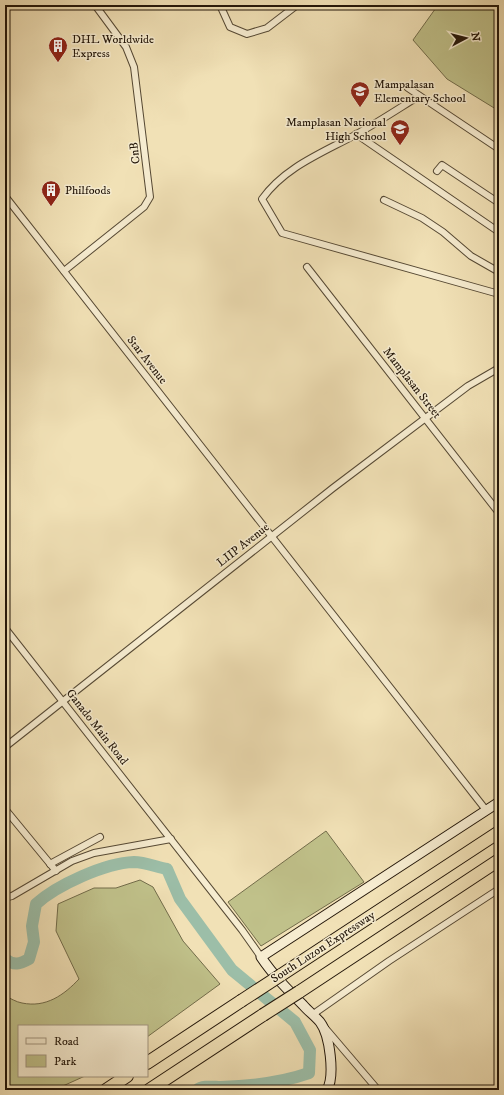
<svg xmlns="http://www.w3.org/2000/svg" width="504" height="1095" font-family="'IM FELL DW Pica',serif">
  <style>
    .green { fill: #c0c18a; stroke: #726c4a }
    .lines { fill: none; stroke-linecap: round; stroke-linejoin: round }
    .river { stroke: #9cbea8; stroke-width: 12 }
    .street-casing { stroke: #564934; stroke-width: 8 }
    .secondary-casing { stroke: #231609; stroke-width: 11 }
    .highway-casing { stroke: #231609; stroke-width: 14 }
    .street { stroke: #f6ecd0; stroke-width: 6 }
    .secondary { stroke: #f6ecd0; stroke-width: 9 }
    .highway { stroke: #f1e1b6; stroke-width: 12 }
    .highway-bridge-casing { stroke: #231609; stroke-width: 14; stroke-linecap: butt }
    .highway-bridge { stroke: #f1e1b6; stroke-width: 12 }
    .labels { text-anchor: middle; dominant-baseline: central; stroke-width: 3; stroke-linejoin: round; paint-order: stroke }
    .poi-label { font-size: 12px; fill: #231609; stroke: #f6ecd0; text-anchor: start }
    .street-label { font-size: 12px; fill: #231609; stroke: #f6ecd0 }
  </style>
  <rect width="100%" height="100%" fill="#f1e1b6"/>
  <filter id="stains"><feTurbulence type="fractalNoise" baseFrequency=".005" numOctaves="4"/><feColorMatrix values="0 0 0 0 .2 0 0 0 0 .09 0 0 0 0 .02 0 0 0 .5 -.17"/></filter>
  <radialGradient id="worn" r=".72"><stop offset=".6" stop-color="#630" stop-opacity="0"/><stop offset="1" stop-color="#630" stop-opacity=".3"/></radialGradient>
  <g class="green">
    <path d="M438,5h61v106l-52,-32 -34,-39z"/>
    <path d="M326,831l38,51 -103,64 -33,-44z"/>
    <path d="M140,880l13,7 30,54 37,43 -73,53v-11h-128v50h66l-31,14h-49v-94c5,2 11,6 17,7 24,5 42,-8 57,-24l-23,-48 2,-27 36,-16h22z"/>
  </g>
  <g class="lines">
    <path class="river" d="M5,959c9,7 15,5 24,0l5,-17 -2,-16 4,-22c21,-19 69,-41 98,-42 10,0 23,5 33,7l13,30 52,71 63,52 15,28 -1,23c-28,10 -59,13 -88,14 -8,0 -18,-2 -24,3"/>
    <g class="street-casing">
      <g id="street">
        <path d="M220,5l10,22 17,7 20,-6 30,-23"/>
        <path d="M408,88l91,61"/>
        <path d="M419,96c-21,13 -42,27 -64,39 -33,18 -70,32 -93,64l20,34 217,61"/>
        <path d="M356,134l143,98"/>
        <path d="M437,171l5,-6 57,38"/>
        <path d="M5,196l481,614"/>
        <path d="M384,200l38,18 21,14 28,24 28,16"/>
        <path d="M307,267l192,246"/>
        <path d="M64,271l80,-64 6,-10 -16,-130 -8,-20 -31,-42"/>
        <path d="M5,628l237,302 19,27"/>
        <path d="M5,747l328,-259 135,-102 31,-18"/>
        <path d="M5,809l51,62"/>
        <path d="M50,864l50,-27"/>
        <path d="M5,898l7,-2 60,-35 22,-8 77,-14"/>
        <path d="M312,1015l77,-54 110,-72"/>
        <path d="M326,1029l52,61"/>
      </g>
    </g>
    <g class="secondary-casing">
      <path id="secondary" d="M327,1090c8,-14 3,-55 -7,-68 -5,-6 -12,-11 -17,-17 -15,-15 -30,-30 -42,-48l238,-155"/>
    </g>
    <g class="highway-casing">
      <g id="highway">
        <path d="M281,975l218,-143"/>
        <path d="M299,992l200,-132"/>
        <path d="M147,1063l94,-62"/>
        <path d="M106,1090l21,-14"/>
        <path d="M149,1090l114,-75"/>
      </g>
    </g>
    <use href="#street" class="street"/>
    <use href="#secondary" class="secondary"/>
    <use href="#highway" class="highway"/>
    <g class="highway-bridge-casing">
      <g id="highway-bridge">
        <path d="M241,1001l40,-26"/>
        <path d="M263,1015l36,-23"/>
      </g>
    </g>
    <use href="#highway-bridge" class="highway-bridge"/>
  </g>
  <defs>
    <g id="building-pin" transform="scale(1)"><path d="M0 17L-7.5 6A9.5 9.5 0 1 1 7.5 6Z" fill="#8f2418" stroke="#f6ecd0"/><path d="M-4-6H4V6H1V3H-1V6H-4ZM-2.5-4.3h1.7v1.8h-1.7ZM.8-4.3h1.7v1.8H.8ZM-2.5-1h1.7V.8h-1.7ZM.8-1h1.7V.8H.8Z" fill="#fff"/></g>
    <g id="school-pin" transform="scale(1)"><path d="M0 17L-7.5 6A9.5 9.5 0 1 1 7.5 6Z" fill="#8f2418" stroke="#f6ecd0"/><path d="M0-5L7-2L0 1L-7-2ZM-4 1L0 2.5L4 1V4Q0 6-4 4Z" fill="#fff"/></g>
  </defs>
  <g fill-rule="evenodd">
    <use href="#building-pin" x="58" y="46"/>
    <use href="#school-pin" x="360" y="91"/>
    <use href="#school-pin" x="400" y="129"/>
    <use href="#building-pin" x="51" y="190"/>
  </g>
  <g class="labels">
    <g class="poi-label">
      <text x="72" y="39">DHL Worldwide<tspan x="72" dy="14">Express</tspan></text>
      <text x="374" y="84">Mampalasan<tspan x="374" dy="14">Elementary School</tspan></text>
      <text x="386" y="122" text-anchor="end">Mamplasan National<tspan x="386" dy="14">High School</tspan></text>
      <text x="65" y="190">Philfoods</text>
    </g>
    <g class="street-label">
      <text transform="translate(135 153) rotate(-97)">CnB</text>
      <text transform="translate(147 360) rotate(52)">Star Avenue</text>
      <text transform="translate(412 383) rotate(52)">Mamplasan Street</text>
      <text transform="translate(243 545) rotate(-38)">LIIP Avenue</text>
      <text transform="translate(97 727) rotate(52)">Ganado Main Road</text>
      <text transform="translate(323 947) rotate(-33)">South Luzon Expressway</text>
    </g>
  </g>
  <rect width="504" height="1095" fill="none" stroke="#f1e1b6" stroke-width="20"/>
  <rect x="6" y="6" width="492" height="1083" fill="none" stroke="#231609" stroke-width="2"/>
  <rect x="10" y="10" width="484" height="1075" fill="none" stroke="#231609"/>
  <rect x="18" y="1025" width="130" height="52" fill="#f6ecd0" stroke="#a29680"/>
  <rect x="26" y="1038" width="20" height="6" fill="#f6ecd0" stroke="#a29680"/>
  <text x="54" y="1045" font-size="12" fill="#231609">Road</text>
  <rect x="26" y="1055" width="20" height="12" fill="#c0c18a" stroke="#a29680"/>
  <text x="54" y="1065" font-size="12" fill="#231609">Park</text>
  <g transform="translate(466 38) rotate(83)" stroke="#f6ecd0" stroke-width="3" paint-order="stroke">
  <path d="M0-3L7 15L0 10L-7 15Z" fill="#231609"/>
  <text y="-6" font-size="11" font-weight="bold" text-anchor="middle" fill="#231609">N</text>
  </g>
  <rect width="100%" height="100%" filter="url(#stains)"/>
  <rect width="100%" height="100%" fill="url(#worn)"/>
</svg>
